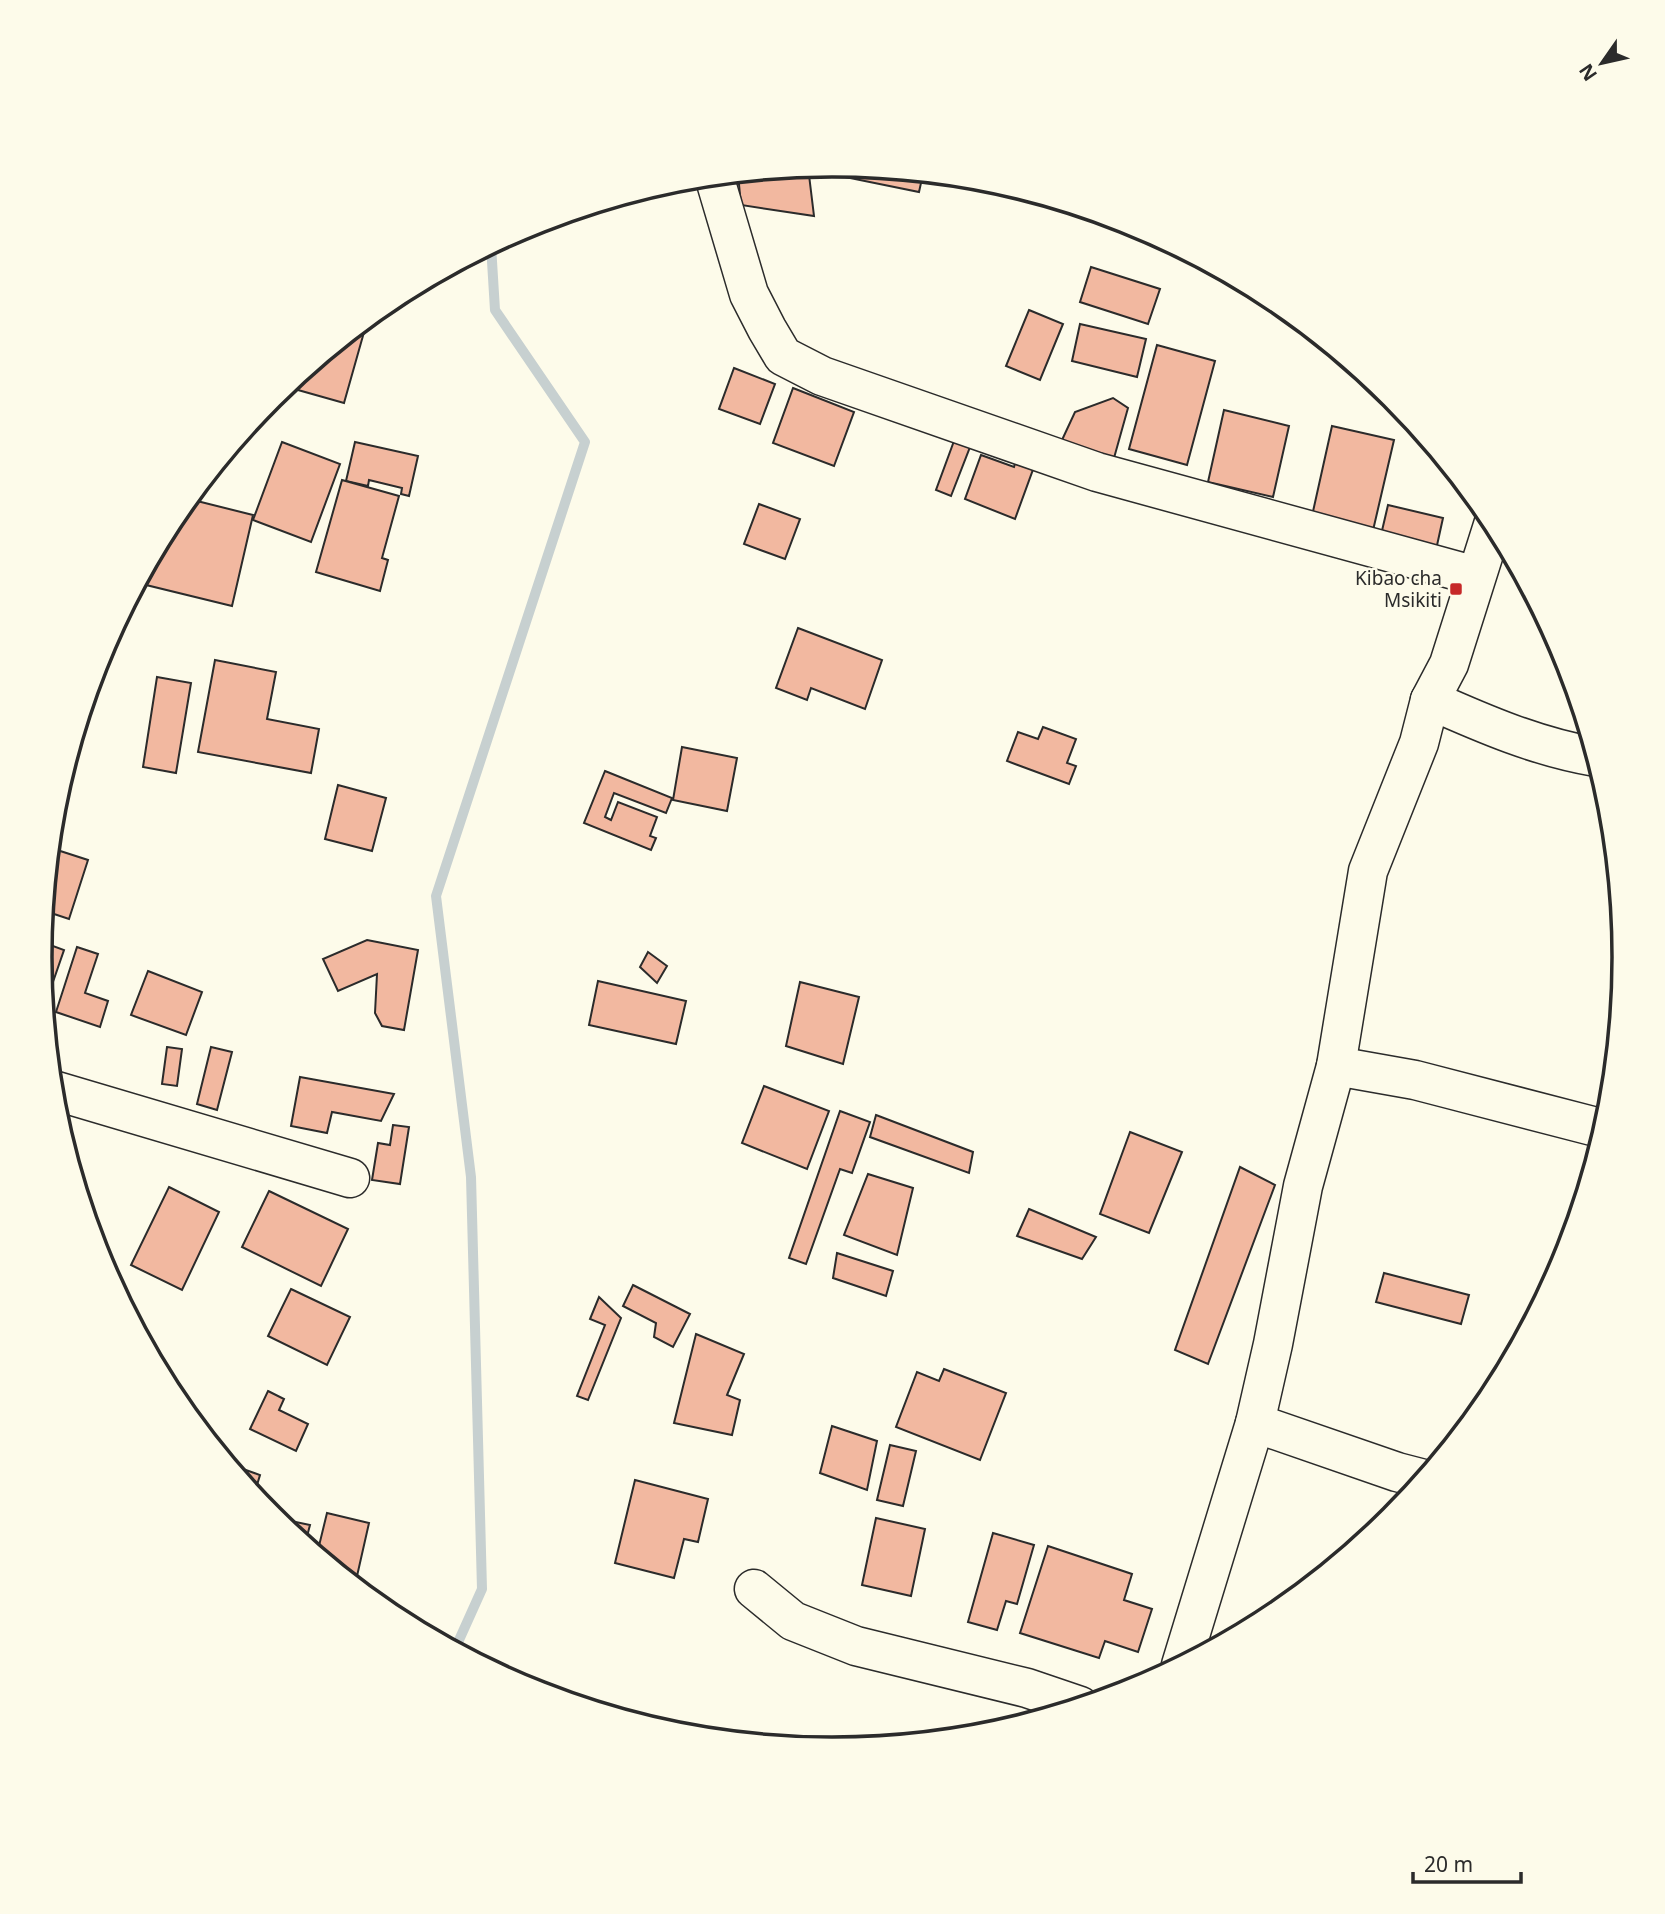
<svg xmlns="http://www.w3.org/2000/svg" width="1665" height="1914" font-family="'Noto Sans',sans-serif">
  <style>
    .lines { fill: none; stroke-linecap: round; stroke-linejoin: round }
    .stream { stroke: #c7d0d0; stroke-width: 10 }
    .building { fill: #f2b8a0; stroke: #2b2b2b; stroke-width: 2 }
    .minor-casing { stroke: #2b2b2b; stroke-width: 41 }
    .minor { stroke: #fdfbea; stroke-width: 38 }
    .poi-dot { fill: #c62828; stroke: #fdfbea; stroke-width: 2.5 }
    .labels { text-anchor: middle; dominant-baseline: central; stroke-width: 5; stroke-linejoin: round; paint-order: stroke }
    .poi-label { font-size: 19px; fill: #2b2b2b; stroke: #fdfbea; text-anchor: end }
    .rim { fill: none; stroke: #2b2b2b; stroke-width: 3.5 }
  </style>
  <rect width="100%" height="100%" fill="#fdfbea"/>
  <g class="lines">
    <path class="stream" d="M455,1649l27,-60 -11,-412 -35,-281 149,-454 -90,-132 -4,-65"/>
  </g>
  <g class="building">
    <path d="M847,166l76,8 -4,18 -74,-15z"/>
    <path d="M790,169l19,6 5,41 -73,-11 -3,-31z"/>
    <path d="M930,174l27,3 -1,9 -27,-5z"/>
    <path d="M1091,267l69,22 -12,35 -68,-22z"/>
    <path d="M1029,310l34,14 -23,56 -34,-14z"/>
    <path d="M368,318l-24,85 -46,-13 5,-18z"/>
    <path d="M1080,324l66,15 -9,38 -65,-16z"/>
    <path d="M1157,345l58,16 -28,104 -58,-16z"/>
    <path d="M734,368l41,16 -15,40 -41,-15z"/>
    <path d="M793,388l61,24 -20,54 -61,-23z"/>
    <path d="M1113,398l15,10 -14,50 -52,-18 13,-28z"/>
    <path d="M1224,410l65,16 -16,71 -65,-15z"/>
    <path d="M1332,426l62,14 -23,99 -61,-14z"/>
    <path d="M954,441l16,6 -19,49 -15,-6z"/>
    <path d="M282,442l58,22 -29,78 -58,-22z"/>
    <path d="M355,442l63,14 -9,40 -8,-2 1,-6 -33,-8 -1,6 -22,-5z"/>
    <path d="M981,455l33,12 3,-10 18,7 -20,55 -50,-20z"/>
    <path d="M342,480l57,16 -17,62 6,2 -8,31 -64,-19z"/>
    <path d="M189,499l64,16 -21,91 -94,-23 36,-66z"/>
    <path d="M759,504l41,15 -15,40 -41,-15z"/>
    <path d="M1388,505l55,13 -9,41 -53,-24z"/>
    <path d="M798,628l84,32 -17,49 -54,-21 -4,12 -31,-12z"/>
    <path d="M215,660l61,12 -9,47 52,10 -8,44 -113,-21z"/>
    <path d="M157,677l34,6 -15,90 -33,-6z"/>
    <path d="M1043,727l33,12 -9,24 9,3 -7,18 -62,-23 11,-29 20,7z"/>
    <path d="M682,747l55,11 -10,53 -54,-11z"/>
    <path d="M605,771l67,27 -6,15 -52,-20 -9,24 6,3 7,-18 39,15 -7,19 6,2 -5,12 -67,-27z"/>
    <path d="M338,785l48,13 -14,53 -47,-12z"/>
    <path d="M51,848l37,12 -19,59 -24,-8z"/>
    <path d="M367,940l51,10 -14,80 -22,-4 -7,-13 2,-39 -39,17 -15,-32z"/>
    <path d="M42,942l22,8 -19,55 -5,-48z"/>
    <path d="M77,947l21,7 -13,39 23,8 -8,26 -44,-15z"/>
    <path d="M648,952l19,14 -10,17 -17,-16z"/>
    <path d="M148,971l54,21 -16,43 -55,-20z"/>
    <path d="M598,981l88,20 -10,43 -87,-19z"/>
    <path d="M800,982l59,15 -16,67 -57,-18z"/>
    <path d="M167,1047l15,2 -5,37 -15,-2z"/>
    <path d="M211,1047l21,5 -15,58 -20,-6z"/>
    <path d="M300,1077l94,17 -13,27 -49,-9 -5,21 -36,-7z"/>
    <path d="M764,1086l65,25 -22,58 -65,-26z"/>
    <path d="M840,1111l30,11 -18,51 -12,-4 -34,95 -17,-6z"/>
    <path d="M876,1115l97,37 -4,21 -99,-36z"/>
    <path d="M393,1125l16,2 -9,57 -28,-4 6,-37 12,2z"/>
    <path d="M1130,1132l52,20 -33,81 -49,-19z"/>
    <path d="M1240,1167l35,18 -67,179 -33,-14z"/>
    <path d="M868,1174l45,14 -16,67 -53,-20z"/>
    <path d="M169,1187l50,25 -37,78 -51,-25z"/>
    <path d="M269,1191l79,38 -27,57 -79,-39z"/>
    <path d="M1029,1209l67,28 -14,22 -65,-23z"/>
    <path d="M837,1253l56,18 -7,25 -53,-18z"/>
    <path d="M1384,1273l85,22 -8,29 -85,-22z"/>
    <path d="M633,1285l57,29 -17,33 -19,-10 2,-14 -33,-17z"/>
    <path d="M291,1289l59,28 -23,48 -59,-29z"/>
    <path d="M599,1297l22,21 -33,82 -11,-4 28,-71 -15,-6z"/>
    <path d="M696,1334l48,20 -17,41 13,5 -8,35 -58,-12z"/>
    <path d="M944,1369l62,24 -26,67 -84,-33 21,-55 22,9z"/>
    <path d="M268,1391l16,8 -5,11 29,14 -12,27 -46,-22z"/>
    <path d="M832,1426l45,15 -10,49 -47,-17z"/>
    <path d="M890,1445l26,6 -13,55 -26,-6z"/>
    <path d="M229,1464l31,11 -6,20z"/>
    <path d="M635,1480l73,19 -10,43 -14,-3 -10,39 -59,-15z"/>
    <path d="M327,1513l42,10 -14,62 -38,-31z"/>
    <path d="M272,1517l38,8 -5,19z"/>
    <path d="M876,1518l49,11 -14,67 -49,-11z"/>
    <path d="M993,1533l41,12 -17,59 -11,-3 -9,29 -29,-8z"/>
    <path d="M1048,1546l84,28 -8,26 28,9 -14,43 -33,-11 -6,17 -79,-25z"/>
  </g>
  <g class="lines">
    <g class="minor-casing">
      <g id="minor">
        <path d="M714,176l35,118 18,35 16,27 39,20 275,96 379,104"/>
        <path d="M1430,700c54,24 107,47 166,57"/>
        <path d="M1336,1066l79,14 189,49"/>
        <path d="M53,1090l297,88"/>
        <path d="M1255,1423l142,49 27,7"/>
        <path d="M754,1589l39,32 63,25 171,42 53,18"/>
        <path d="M1181,1665l74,-242 18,-79 30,-158 33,-120 32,-195 51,-128 11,-43 19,-36 45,-142"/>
      </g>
    </g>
    <use href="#minor" class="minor"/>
  </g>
  <rect class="poi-dot" x="1449" y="582" width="14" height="14" rx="3.5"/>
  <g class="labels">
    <g class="poi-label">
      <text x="1442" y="578">Kibao cha<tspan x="1442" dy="22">Msikiti</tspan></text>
    </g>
  </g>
  <path d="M0 0H1665V1914H0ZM52 957a780 780 0 1 1 1560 0a780 780 0 1 1-1560 0Z" fill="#fdfbea" fill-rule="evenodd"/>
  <path class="rim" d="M52 957a780 780 0 1 1 1560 0a780 780 0 1 1-1560 0Z"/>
  <g transform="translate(1602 63) rotate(236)" stroke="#fdfbea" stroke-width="5" paint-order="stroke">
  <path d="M0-5L12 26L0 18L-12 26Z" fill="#2b2b2b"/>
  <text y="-10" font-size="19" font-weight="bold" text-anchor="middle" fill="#2b2b2b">N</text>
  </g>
  <path d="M1413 1872v10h108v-10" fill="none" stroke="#2b2b2b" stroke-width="3.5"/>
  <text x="1424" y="1872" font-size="21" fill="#2b2b2b" stroke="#fdfbea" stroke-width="5" paint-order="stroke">20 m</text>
</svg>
